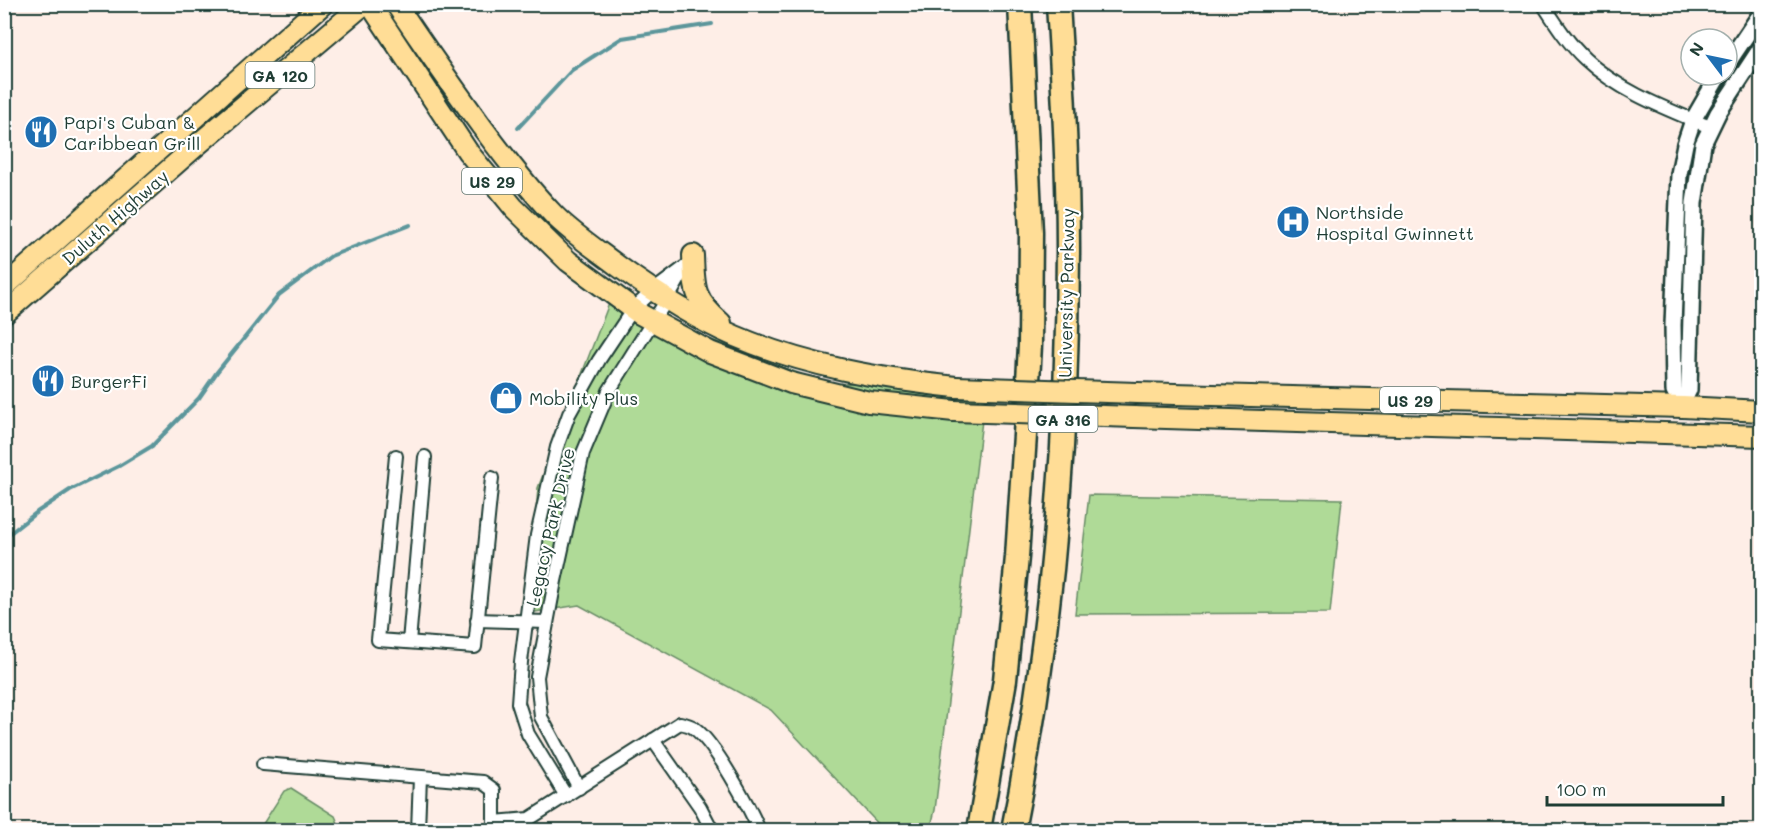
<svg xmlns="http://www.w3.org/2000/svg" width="1766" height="835" font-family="Mali,sans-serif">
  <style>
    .green { fill: #afda97; stroke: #678c66; stroke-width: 1.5 }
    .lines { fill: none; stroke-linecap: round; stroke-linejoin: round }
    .stream { stroke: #5b969b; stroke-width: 4 }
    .minor-casing { stroke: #1f3d34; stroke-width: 16 }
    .tertiary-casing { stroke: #1f3d34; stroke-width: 20 }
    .primary-casing { stroke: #1f3d34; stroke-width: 24 }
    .motorway-casing { stroke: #1f3d34; stroke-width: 27 }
    .minor { stroke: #fff; stroke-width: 12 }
    .tertiary { stroke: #fff; stroke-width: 15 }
    .primary { stroke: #ffdd96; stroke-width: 20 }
    .motorway { stroke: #ffdd96; stroke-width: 22 }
    .primary-bridge-casing { stroke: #1f3d34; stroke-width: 24; stroke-linecap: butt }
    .primary-bridge { stroke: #ffdd96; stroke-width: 20 }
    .labels { text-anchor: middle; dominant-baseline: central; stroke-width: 4.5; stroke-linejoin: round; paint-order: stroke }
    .shield { fill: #fff; stroke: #627771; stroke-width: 1.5 }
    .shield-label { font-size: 16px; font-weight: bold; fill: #1f3d34 }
    .poi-label { font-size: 18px; fill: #1f3d34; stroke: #fff; text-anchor: start }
    .street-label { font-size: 18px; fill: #1f3d34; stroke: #fff }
  </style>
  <rect width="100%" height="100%" fill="#feeee7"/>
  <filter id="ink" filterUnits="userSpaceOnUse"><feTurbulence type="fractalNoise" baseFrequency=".0167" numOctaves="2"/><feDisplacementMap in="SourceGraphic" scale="12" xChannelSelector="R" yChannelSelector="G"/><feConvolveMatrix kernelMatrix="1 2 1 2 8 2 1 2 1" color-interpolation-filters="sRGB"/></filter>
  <g filter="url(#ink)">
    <g class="green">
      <path d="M610,301l217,83 160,-5 -52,431 -5,20h-46l-113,-120 -192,-105 -51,8 10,-125z"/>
      <path d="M1089,495l253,4 -12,114 -255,1z"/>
      <path d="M291,788l44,28 3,7 -4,7h-75l25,-39z"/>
    </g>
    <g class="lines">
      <g class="stream">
        <path d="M518,128l54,-58 50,-32 90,-14"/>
        <path d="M4,538l33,-26 33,-22 49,-24 33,-20 47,-48 18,-26 62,-77 52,-39 79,-31"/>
      </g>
      <g class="minor-casing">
        <g id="minor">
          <path d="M1543,4c13,20 25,39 42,55 35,33 82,50 125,68"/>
          <path d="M396,456l-18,184 97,7 17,-169"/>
          <path d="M477,620l70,2"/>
          <path d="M409,642l16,-185"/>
          <path d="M653,740l47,67 12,23"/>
          <path d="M263,764l220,18 11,8v32"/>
          <path d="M579,788l-38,-71 -4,-40 18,-96 28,-128 26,-62 44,-70 14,-21 16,-28"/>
          <path d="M566,796l-38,-62 -10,-31 3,-41 16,-127 20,-88 12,-33 30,-54 34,-51 20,-18 32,-24"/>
          <path d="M418,830l2,-53"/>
          <path d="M494,830v-8l35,-3 151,-96c5,1 10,2 14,5 21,15 55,78 65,102"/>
        </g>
      </g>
      <g class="tertiary-casing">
        <g id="tertiary">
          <path d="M1727,64l35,-52"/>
          <path d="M1719,75l-26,45 -8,24 -6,30 -6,151 1,66 9,11 6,-12 5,-187 9,-59 15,-31 44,-67"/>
        </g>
      </g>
      <g class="primary-casing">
        <g id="primary">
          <path d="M370,4l98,148 46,56 54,53 72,53 70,38 81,31 78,19 85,9"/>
          <path d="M396,4c28,42 57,83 86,123 23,31 46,61 72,88 19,19 43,35 64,51 37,27 75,52 117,70 70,30 145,43 221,51"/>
          <path d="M693,255c1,35 1,44 28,68"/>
          <path d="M4,287l319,-283"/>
          <path d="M4,314l192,-168 168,-142"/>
          <path d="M1137,393l546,14 79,4"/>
          <path d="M1134,417l628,19"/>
        </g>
      </g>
      <g class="motorway-casing">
        <g id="motorway">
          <path d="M979,830l26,-150 12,-123 8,-122 5,-90 1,-112 -11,-229"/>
          <path d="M1013,830c38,-190 55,-386 55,-581 0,-81 -5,-163 -10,-245"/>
        </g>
      </g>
      <use href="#minor" class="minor"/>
      <use href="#tertiary" class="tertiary"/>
      <use href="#primary" class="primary"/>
      <use href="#motorway" class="motorway"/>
      <g class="primary-bridge-casing">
        <g id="primary-bridge">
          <path d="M956,387l181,6"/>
          <path d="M954,411l180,6"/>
        </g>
      </g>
      <use href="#primary-bridge" class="primary-bridge"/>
    </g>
  </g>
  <defs>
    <g id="restaurant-disc" transform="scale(1.725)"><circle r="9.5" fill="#1f6fb2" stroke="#fff"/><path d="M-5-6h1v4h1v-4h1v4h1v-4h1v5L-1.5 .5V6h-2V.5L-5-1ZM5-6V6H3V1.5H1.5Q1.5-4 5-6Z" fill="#fff"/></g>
    <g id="hospital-disc" transform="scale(1.725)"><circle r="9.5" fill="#1f6fb2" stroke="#fff"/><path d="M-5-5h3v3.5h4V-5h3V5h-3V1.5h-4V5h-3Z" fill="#fff"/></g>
    <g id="shop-disc" transform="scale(1.725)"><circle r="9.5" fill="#1f6fb2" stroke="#fff"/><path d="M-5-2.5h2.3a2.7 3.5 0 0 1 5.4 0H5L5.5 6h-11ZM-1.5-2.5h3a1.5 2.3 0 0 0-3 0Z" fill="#fff"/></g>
  </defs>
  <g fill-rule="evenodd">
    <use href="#restaurant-disc" x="41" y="132"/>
    <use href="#hospital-disc" x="1293" y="222"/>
    <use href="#restaurant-disc" x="48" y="381"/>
    <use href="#shop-disc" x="506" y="398"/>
  </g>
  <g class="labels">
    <g class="shield">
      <rect x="245.5" y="62" width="69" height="26" rx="4.5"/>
      <rect x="462" y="168" width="60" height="26" rx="4.5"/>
      <rect x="1380" y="387" width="60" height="26" rx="4.5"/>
      <rect x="1028.5" y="406" width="69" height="26" rx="4.5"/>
    </g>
    <g class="shield-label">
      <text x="280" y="75">GA 120</text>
      <text x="492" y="181">US 29</text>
      <text x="1410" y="400">US 29</text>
      <text x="1063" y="419">GA 316</text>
    </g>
    <g class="poi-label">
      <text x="64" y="122">Papi's Cuban &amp;<tspan x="64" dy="21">Caribbean Grill</tspan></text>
      <text x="1316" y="212">Northside<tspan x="1316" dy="21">Hospital Gwinnett</tspan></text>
      <text x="71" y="381">BurgerFi</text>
      <text x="529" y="398">Mobility Plus</text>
    </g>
    <g class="street-label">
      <text transform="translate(115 217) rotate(-41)">Duluth Highway</text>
      <text transform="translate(1066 293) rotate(-89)">University Parkway</text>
      <text transform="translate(550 527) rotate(-77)">Legacy Park Drive</text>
    </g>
  </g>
  <rect width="1766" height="835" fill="none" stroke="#fff" stroke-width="24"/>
  <rect x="12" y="12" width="1742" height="811" fill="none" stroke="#1f3d34" stroke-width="2" filter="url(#ink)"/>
  <g transform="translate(1709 57) rotate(302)"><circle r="28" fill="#ffffff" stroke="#a5b1ae" stroke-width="1.5"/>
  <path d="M0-4.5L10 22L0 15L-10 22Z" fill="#1f6fb2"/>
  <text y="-9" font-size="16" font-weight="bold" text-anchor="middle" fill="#1f3d34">N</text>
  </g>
  <path d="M1547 796v9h176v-9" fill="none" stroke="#1f3d34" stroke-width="3"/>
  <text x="1556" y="796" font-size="18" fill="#1f3d34" stroke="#ffffff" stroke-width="4.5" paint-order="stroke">100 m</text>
</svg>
